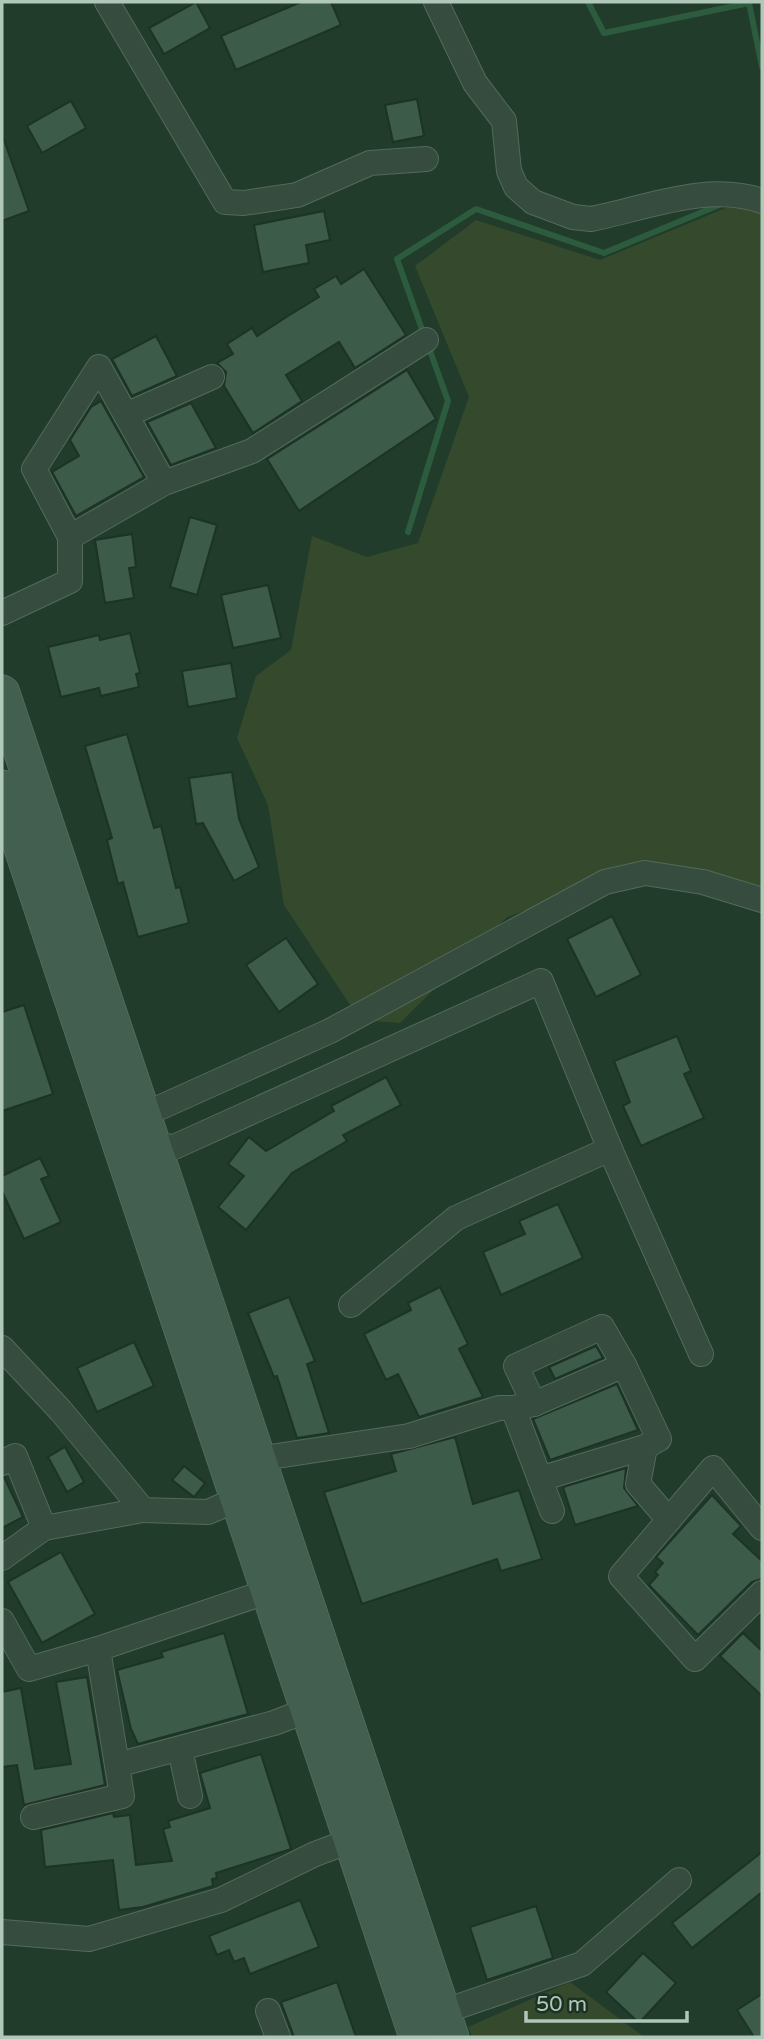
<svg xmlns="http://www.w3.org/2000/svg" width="764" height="2039" font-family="'Varela Round',sans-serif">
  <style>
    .green { fill: #354a2c }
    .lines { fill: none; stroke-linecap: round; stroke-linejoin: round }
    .stream { stroke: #2c5b3e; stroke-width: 6 }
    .building { fill: #3d5b49; stroke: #1c3325; stroke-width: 2 }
    .street-casing { stroke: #536a5c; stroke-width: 26 }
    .secondary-casing { stroke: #536a5c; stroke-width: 37 }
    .street { stroke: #354c3e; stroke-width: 24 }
    .secondary { stroke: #435f4f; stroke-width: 35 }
  </style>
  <rect width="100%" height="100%" fill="#213c2b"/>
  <g class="green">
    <path d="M762,193v707l-115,-33 -140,50 -107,106 -40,-3 -76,-115 -16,-100 -31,-67 19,-62 35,-26 21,-114 55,21 51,-14 51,-146 -54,-131 61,-46 124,40z"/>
    <path d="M570,1982l74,55h-172l-4,-10z"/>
  </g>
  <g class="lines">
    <g class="stream">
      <path d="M588,2l16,31 145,-30 13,64"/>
      <path d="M424,335l-27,-76 79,-50 128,44 115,-48"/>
      <path d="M408,532l40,-131 -20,-56"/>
    </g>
  </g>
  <g class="building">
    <path d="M196,2l14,26 -46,26 -15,-26z"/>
    <path d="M301,2h30l10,23 -105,45 -15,-34z"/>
    <path d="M417,99l7,37 -31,6 -8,-37z"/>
    <path d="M71,101l15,27 -44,25 -15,-27z"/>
    <path d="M2,140h2l25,71 -27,10z"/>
    <path d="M324,211l6,29 -24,5 3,18 -46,9 -9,-47z"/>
    <path d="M364,269l42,66 -51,33 -16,-26 -53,33 16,26 -49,32 -29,-47 2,-14 -9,-9 16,-9 -6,-10 25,-16 5,8 31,-20 31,-19 -5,-8 22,-13 5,8z"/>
    <path d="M156,336l21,40 -45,20 -20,-37z"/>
    <path d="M407,370l29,49 -137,92 -32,-52z"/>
    <path d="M101,401l43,76 -68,39 -24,-44 27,-16 -9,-16 21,-33z"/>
    <path d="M191,403l25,45 -45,17 -24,-43z"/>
    <path d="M190,517l27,8 -20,70 -27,-8z"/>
    <path d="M132,534l4,33 -7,1 5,30 -29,5 -10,-63z"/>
    <path d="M268,585l13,53 -48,10 -12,-53z"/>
    <path d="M130,633l10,40 -4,1 3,13 -38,9 -2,-8 -38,9 -13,-50 51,-12 1,5z"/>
    <path d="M231,663l6,35 -49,9 -6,-36z"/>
    <path d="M127,734l27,94 7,-2 15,62 4,-1 9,36 -51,14 -15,-55 -5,2 -11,-44 5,-2 -27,-92z"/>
    <path d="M232,772l7,47 20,48 -25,14 -31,-58 -7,1 -7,-46z"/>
    <path d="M612,916l29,59 -45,22 -29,-58z"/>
    <path d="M286,938l32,46 -39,28 -33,-47z"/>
    <path d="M24,1005l29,89 -51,17v-99z"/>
    <path d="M677,1036l14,35 -7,3 20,44 -63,28 -18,-40 7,-4 -16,-41z"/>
    <path d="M386,1077l15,28 -58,30 4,6 -55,32 -46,57 -28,-23 26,-31 -16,-12 21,-27 17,14 68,-40 -3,-5z"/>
    <path d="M40,1158l9,18 -8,3 20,43 -37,17 -22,-48v-15z"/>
    <path d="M558,1204l25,54 -82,37 -18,-43 42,-18 -6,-13z"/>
    <path d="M440,1287l28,57 -9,5 24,48 -64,20 -21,-43 -12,6 -22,-46 47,-24 -3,-7z"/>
    <path d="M289,1297l26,64 -8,3 22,69 -32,5 -20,-62 -3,1 -26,-64z"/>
    <path d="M134,1342l20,44 -57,26 -20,-44z"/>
    <path d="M596,1346l7,12 -48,21 -6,-12z"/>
    <path d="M617,1384l21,46 -88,30 -17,-41z"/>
    <path d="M455,1437l18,67 46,-14 23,69 -41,12 -4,-12 -135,45 -38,-112 72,-21 -5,-17z"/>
    <path d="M65,1447l19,35 -17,10 -19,-35z"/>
    <path d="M184,1466l21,17 -11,14 -22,-17z"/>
    <path d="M626,1468l-2,20 14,18 -63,19 -12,-38z"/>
    <path d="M4,1477l19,40 -21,11v-50z"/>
    <path d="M712,1495l29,31 -8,8 29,27v18l-10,3 -54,53 -49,-50 9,-10 -3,-3 8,-9 -7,-6z"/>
    <path d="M61,1552l34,62 -53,29 -34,-61z"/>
    <path d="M224,1633l24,81 -110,30 -7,-15 -14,-59 46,-13 -2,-5z"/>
    <path d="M743,1633l19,18v45l-42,-40z"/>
    <path d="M87,1677l18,108 -81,20 -7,-40 -15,2v-75l19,-4 14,81 36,-5 -15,-82z"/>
    <path d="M261,1754l30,95 -75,24 1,5 -5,1 1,7 -70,21 -24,3 -6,-50 -68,7 -4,-37 72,-17 1,4 16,-2 6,50 36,-4 -9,-32 7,-2 -2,-6 42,-13 -10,-35z"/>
    <path d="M762,1852v40l-70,56 -20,-25z"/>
    <path d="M300,1900l19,47 -69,27 -6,-16 -10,4 -5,-12 -12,5 -8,-19z"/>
    <path d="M536,1906l17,52 -66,22 -17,-53z"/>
    <path d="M643,1953l33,30 -37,40 -33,-31z"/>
    <path d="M337,1982l19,55h-62l-13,-35z"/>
    <path d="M762,1994v43h-8l-17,-27z"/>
  </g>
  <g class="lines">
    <g class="street-casing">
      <g id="street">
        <path d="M107,2l118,200 19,1 53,-8 73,-32 56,-4"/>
        <path d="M436,2l39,81 29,38 5,50 7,16 17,15 40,15 18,2c55,-11 117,-37 171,-18"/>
        <path d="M126,415l86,-38"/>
        <path d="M70,537l-36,-68 65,-102 65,116"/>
        <path d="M2,613l68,-32v-44l94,-54 88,-32 174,-111"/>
        <path d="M161,1107l169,-76 275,-149 40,-9 58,9 59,18"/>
        <path d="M154,1145l20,2 367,-166 69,168 91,205"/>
        <path d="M351,1305l105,-87 154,-69"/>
        <path d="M2,1348l59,63 82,99 65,2 30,-13"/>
        <path d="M534,1404l90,-39"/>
        <path d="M513,1408l21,-4 -18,-38 86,-39 22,38 35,74 -14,8 -105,32"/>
        <path d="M645,1447l-7,37 31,36"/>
        <path d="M257,1459l152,-23 90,-28h14l39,103"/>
        <path d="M2,1463l13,-7 29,72 99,-18"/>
        <path d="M762,1528l-49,-60 -92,108 74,83 67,-66"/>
        <path d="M2,1558l42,-30"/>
        <path d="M2,1621l27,48 69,-20 24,147 -89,21"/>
        <path d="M98,1649l171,-58"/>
        <path d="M180,1749l10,47"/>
        <path d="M117,1765l157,-42 34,-13"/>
        <path d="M2,1932l87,7 132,-39 94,-46 35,-13"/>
        <path d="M268,2011l10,26"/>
        <path d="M442,2012l140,-48 97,-84"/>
      </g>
    </g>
    <g class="secondary-casing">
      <g id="secondary">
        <path d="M2,693l449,1344"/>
        <path d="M2,788l415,1249"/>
      </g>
    </g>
    <use href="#street" class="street"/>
    <use href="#secondary" class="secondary"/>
  </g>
  <rect width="764" height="2039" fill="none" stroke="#b0c8ba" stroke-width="7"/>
  <path d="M526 2011v10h161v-10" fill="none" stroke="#b0c8ba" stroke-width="3.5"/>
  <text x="536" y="2011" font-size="21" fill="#b0c8ba" stroke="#1a3123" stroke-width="5" paint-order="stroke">50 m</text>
</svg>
